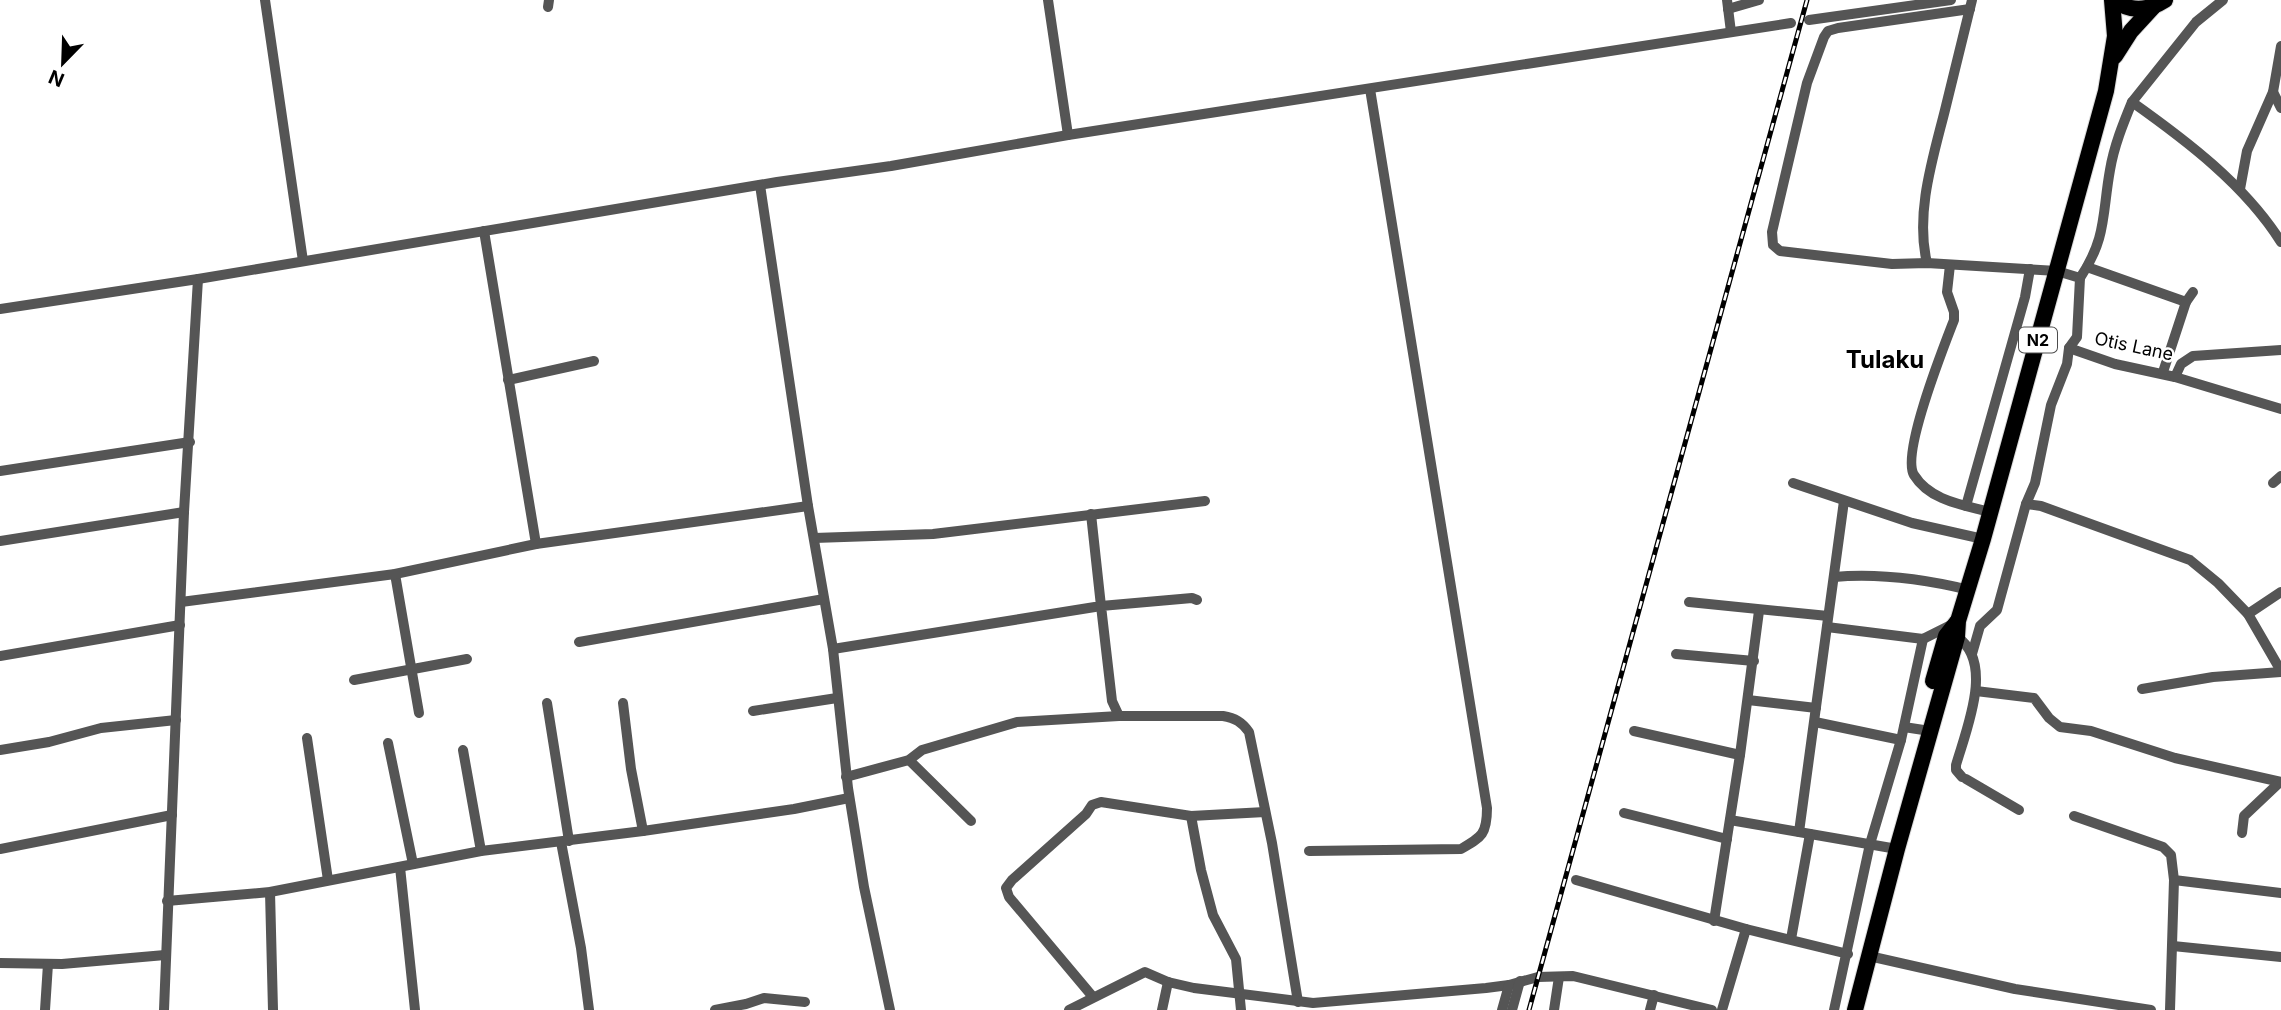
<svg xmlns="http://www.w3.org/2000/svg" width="2281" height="1010" font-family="Inter,sans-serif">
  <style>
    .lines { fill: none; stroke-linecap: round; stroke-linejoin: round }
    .highway-casing { stroke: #dbdbdb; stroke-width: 18 }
    .minor { stroke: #555; stroke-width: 10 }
    .highway { stroke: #000; stroke-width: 16 }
    .rail-casing { stroke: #000; stroke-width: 5 }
    .rail { stroke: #fff; stroke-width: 2.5; stroke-dasharray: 8; stroke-linecap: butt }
    .labels { text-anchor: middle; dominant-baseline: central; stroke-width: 5; stroke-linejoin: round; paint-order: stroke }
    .shield { fill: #fff; stroke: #4c4c4c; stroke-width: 2 }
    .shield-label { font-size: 16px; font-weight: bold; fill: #000 }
    .street-label { font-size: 18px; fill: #000; stroke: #fff }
    .district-label { font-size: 24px; font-weight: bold; fill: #000; stroke: #fff }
  </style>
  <rect width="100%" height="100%" fill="#fff"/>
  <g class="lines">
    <g class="highway-casing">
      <g id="highway">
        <path d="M2114,0c17,13 34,11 51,0"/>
        <path d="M2115,56l16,-25 23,-25"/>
        <path d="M1933,681l13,-45 11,-14"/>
        <path d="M1855,1010l42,-161 60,-212 1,-16 25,-82 123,-448 9,-55 -3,-36"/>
      </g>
    </g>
    <g class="minor">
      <path d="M265,0l38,261"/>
      <path d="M1048,0l20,135"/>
      <path d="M1727,0l4,32"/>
      <path d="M548,7l1,-7"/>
      <path d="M1728,9l31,-9"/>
      <path d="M1970,9l-132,19 -10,3 -4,6 -17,46 -35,149 1,13 7,6 112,13 35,-1 130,8 23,7 -3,59 -8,11 -2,16 -16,41 -16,78 -9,21 15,2 149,54 28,23 30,31 33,57"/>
      <path d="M1809,20l142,-20"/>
      <path d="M2273,92l8,16"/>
      <path d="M2132,102l64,-80 27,-22"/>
      <path d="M760,185l48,321 25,143 15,139 16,99 26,123"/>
      <path d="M2240,189l7,-38 26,-59 8,-46"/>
      <path d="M484,231l52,313"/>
      <path d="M1927,263c-12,-50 6,-105 18,-153 9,-37 18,-73 27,-110"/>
      <path d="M1950,265l-3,27 7,20v8c-10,26 -53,134 -40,155 16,26 50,30 76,37"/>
      <path d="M2087,267l99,35"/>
      <path d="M2080,278c27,-40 22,-64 30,-108 4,-24 13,-46 22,-68 55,39 113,83 149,140"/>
      <path d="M0,309l198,-30 579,-97 114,-16 177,-31 723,-112"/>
      <path d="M2069,348l46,16 60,13 6,-13 12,-8 88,-6"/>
      <path d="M2163,372l23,-70 7,-10"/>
      <path d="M2175,377l106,32"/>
      <path d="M508,380l86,-19"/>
      <path d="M0,471l190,-29"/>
      <path d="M1793,483l119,40 71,16"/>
      <path d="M2273,483l8,-7"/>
      <path d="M1966,506l59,-209 5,-28"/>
      <path d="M814,538l119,-4 272,-33"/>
      <path d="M0,541l184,-29"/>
      <path d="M395,574l24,139"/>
      <path d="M1834,577c46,-4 90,2 135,13"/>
      <path d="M181,602l214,-28 141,-30 272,-38"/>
      <path d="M1689,602l139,14"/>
      <path d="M2248,614l33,-22"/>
      <path d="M1827,627l96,12 30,-15"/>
      <path d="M1957,637c38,25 9,93 -1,128v5l6,7"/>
      <path d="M579,642l245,-43"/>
      <path d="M833,649l268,-43 -10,-92"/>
      <path d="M1676,654l78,7"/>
      <path d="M1972,654l8,-28 17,-16 29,-106"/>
      <path d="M0,656l180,-31"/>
      <path d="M354,680l113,-21"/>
      <path d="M2142,689l71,-12 68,-5"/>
      <path d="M1976,691l58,7 15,20 11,9 31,4 84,27 106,24"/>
      <path d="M1748,700l68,8"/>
      <path d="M547,703l22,138"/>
      <path d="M623,703l8,66 12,62"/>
      <path d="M753,711l84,-13"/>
      <path d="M1119,716h104c12,2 19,6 26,16l23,111 26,159"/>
      <path d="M1815,722l86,18"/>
      <path d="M1904,727l26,4"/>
      <path d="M1634,731l106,24"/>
      <path d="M307,738l21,142"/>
      <path d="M388,743l25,121"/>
      <path d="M0,750l49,-8 52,-14 75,-8"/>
      <path d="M463,750l18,101"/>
      <path d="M909,760l62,61"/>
      <path d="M846,777l63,-17 13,-10 95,-28 102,-6 -7,-15 -11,-95 91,-8 5,2"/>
      <path d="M1966,779l53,31"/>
      <path d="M1624,813l103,26"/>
      <path d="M1191,816l10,54 12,45 23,44 5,51"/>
      <path d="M2074,816l89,31 8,8 3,25 107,13"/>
      <path d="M1730,820l167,29"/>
      <path d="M1799,832l45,-331"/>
      <path d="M2242,833l2,-17 36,-34"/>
      <path d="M561,842l20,106 8,62"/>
      <path d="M0,849l172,-34"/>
      <path d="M1309,851l152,-2c21,-12 26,-15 26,-41l-117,-719"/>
      <path d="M400,867l15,143"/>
      <path d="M1576,880l170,49"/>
      <path d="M270,892l3,118"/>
      <path d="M167,901l103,-9 211,-41 162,-20 151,-22 55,-11"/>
      <path d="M1714,921l26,-166 19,-144"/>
      <path d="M1791,939l19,-105"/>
      <path d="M2173,946l108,11"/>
      <path d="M1869,956l146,33 136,21"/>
      <path d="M0,963l62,1 103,-9"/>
      <path d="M1093,997l-84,-100 -3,-9 6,-8 74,-66 6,-9 9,-3 90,14 74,-4"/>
      <path d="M45,1010l3,-46"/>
      <path d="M164,1010l20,-498 14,-233"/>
      <path d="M715,1010l31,-6 18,-6 41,4"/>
      <path d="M1069,1010l76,-38 23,10 26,6 119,15 173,-15 23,-3 29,-8 35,-1 139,34"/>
      <path d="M1162,1010l6,-28"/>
      <path d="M1502,1010l7,-25"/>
      <path d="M1512,1010l8,-29"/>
      <path d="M1554,1010l5,-33"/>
      <path d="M1650,1010l4,-15"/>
      <path d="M1722,1010l24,-81 102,25"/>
      <path d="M1834,1010l36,-166 31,-104 22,-101"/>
      <path d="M2170,1010l4,-130"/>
    </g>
    <use href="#highway" class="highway"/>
    <g class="rail-casing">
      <path id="rail" d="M1529,1010l278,-1010"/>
    </g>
    <use href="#rail" class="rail"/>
  </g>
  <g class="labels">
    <rect class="shield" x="2019" y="327.5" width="38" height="25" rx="5"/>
    <g class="shield-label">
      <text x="2038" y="340">N2</text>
    </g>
    <g class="street-label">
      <text transform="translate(2134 346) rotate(12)">Otis Lane</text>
    </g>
    <g class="district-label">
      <text x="1885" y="359">Tulaku</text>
    </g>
  </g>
  <g transform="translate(63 63) rotate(203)" stroke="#ffffff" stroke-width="5" paint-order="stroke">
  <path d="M0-5L12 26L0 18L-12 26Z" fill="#000000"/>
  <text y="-10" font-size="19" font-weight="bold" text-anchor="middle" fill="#000000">N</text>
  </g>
</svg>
